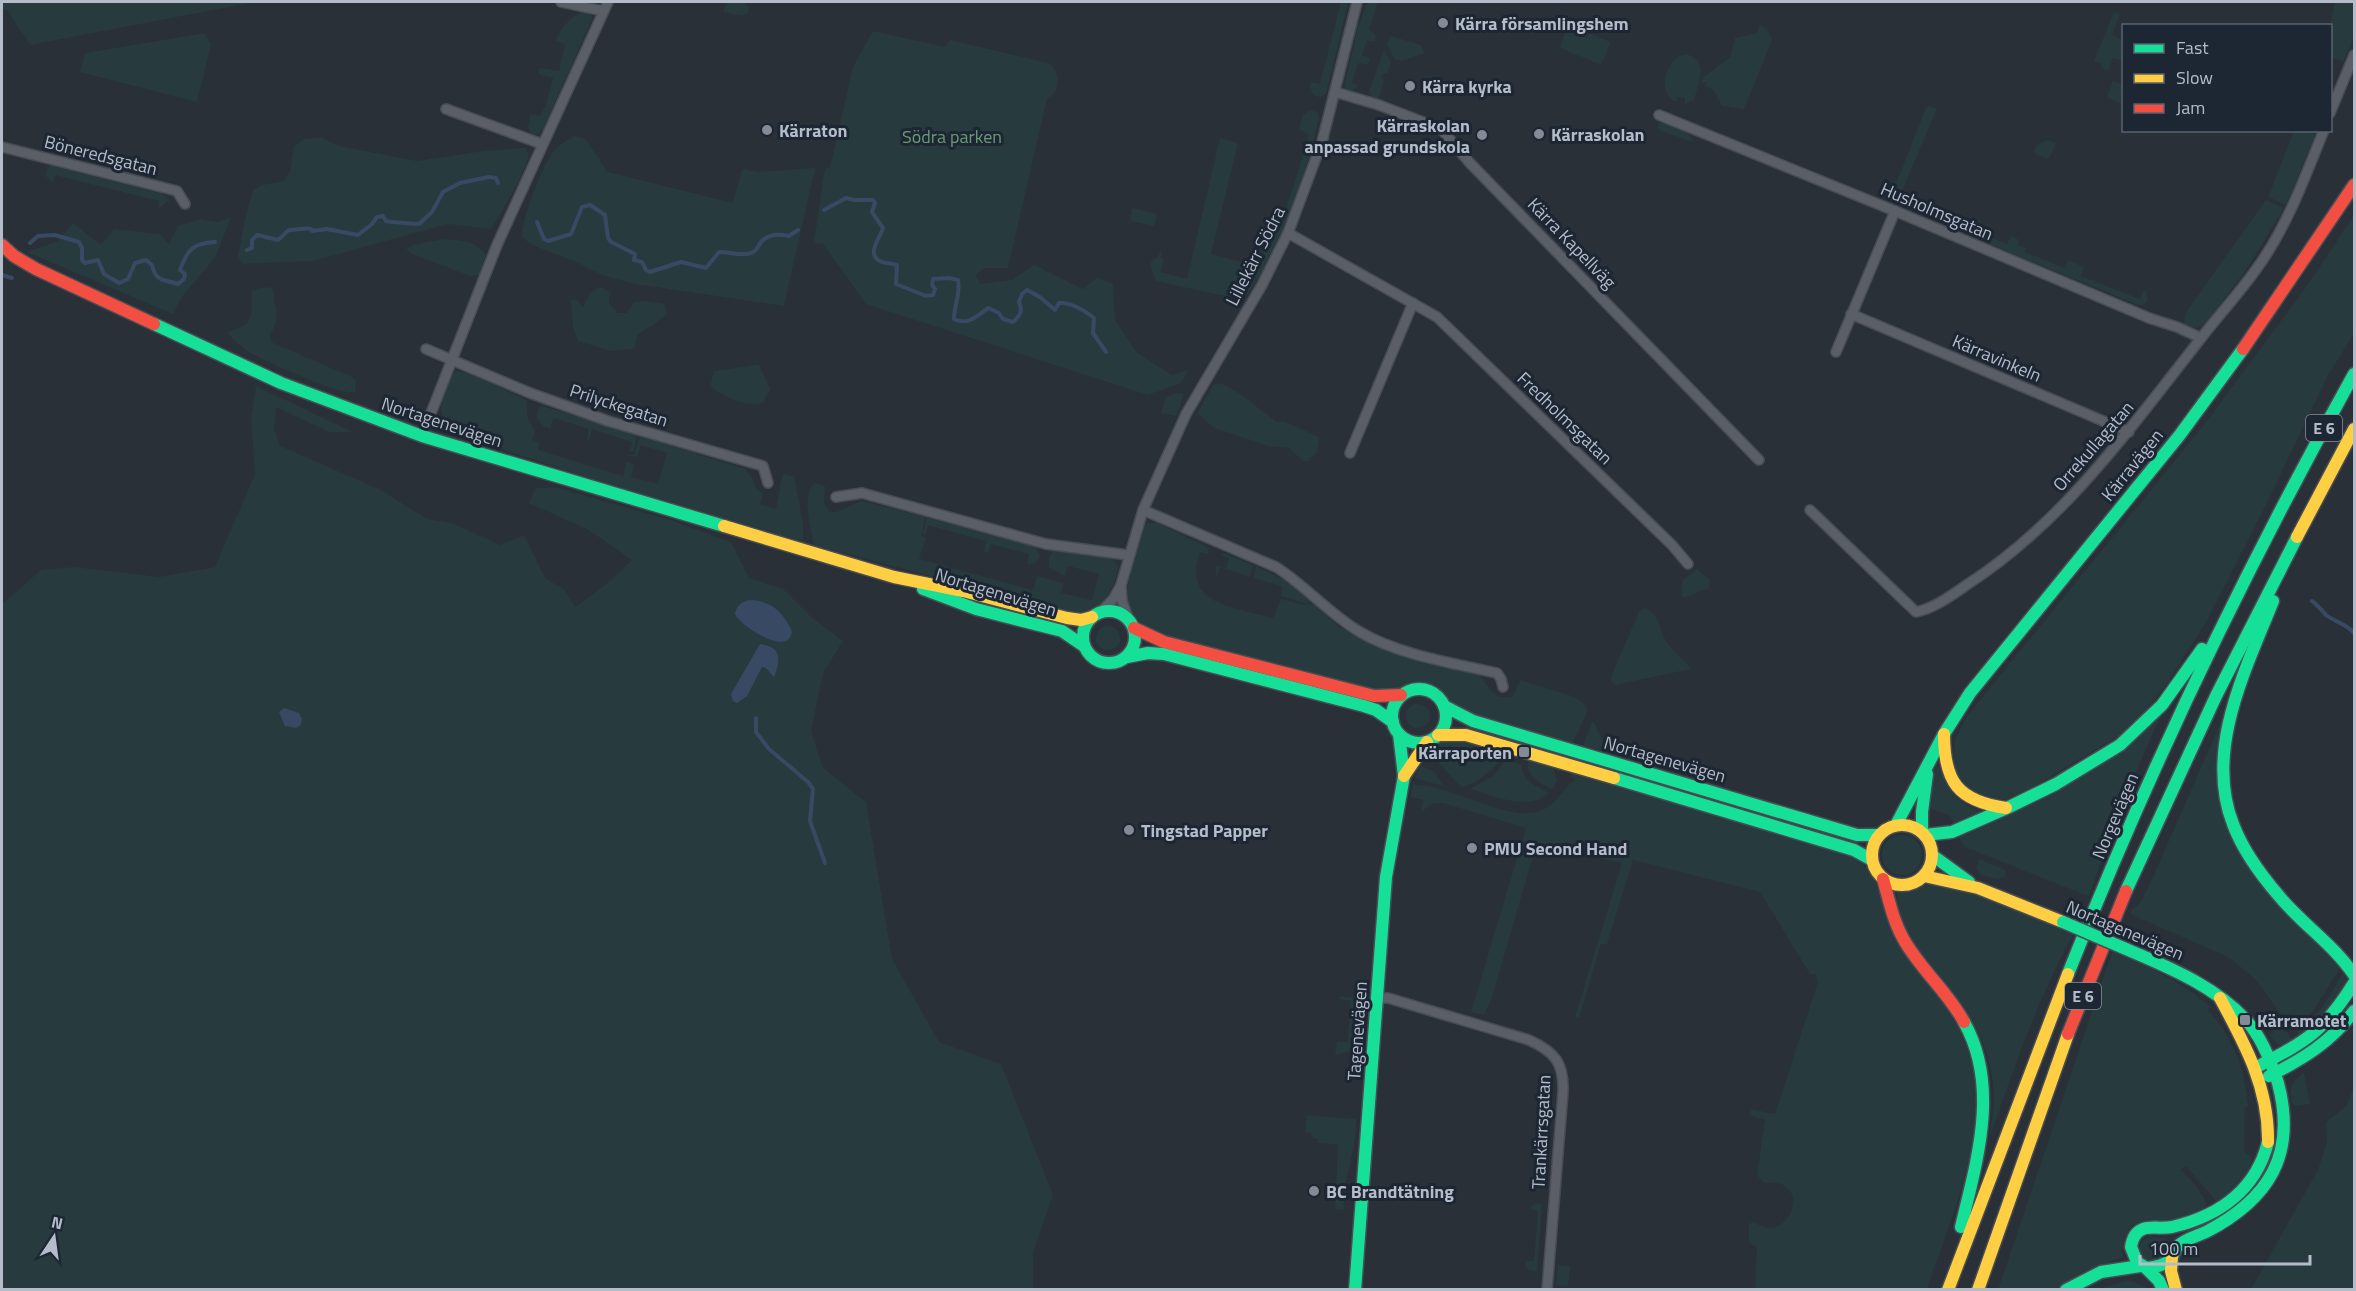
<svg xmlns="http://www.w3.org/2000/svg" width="2356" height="1291" font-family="'Titillium Web',sans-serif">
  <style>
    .green { fill: #273a3e }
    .water { fill: #384963 }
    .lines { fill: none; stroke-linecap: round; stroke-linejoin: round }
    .stream { stroke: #384963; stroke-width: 4 }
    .street-casing { stroke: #484c53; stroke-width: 12 }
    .fast-casing { stroke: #484c53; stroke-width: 15 }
    .slow-casing { stroke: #484c53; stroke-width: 15 }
    .jam-casing { stroke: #484c53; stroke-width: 15 }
    .street { stroke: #5a5e66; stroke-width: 9 }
    .fast { stroke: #16e098; stroke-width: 12 }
    .slow { stroke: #ffcf43; stroke-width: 12 }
    .jam { stroke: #f24e42; stroke-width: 12 }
    .fast-bridge-casing { stroke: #484c53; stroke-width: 15; stroke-linecap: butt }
    .fast-bridge { stroke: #16e098; stroke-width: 12 }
    .poi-dot { fill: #848b96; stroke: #1d2633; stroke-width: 2 }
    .labels { text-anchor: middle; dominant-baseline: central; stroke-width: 6; stroke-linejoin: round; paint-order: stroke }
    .shield { fill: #1d2633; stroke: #878f9c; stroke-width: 1.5 }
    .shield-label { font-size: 16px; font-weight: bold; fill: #b4bcc9 }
    .poi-label { font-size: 18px; font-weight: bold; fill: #b4bcc9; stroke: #1d2633; text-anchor: start }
    .park-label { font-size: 18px; fill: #6b9a76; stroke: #1d2633 }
    .street-label { font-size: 18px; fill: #b4bcc9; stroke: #1d2633 }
  </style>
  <rect width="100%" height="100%" fill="#2a3038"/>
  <g class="green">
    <path d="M2,2h253l-225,43 -23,-35h-5z"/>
    <path d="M727,2h17l5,6 -1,5 -6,3 -19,-4z"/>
    <path d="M1341,2h7l-22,92 -7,3 -6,-2 -3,-9 1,-4 9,2z"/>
    <path d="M1368,2h10l-9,27 6,6v7l-8,-2 -5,15 8,3 -3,7 -9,-2 -6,20 7,3 -8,5 -6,-4v-4l13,-56z"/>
    <path d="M2335,2h19v34l-11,26 -12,-5 -1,-32z"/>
    <path d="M584,12l8,4v3l-49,110 -5,5h-6l-4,-6 2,-12 1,-2 10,2 2,-7 2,-1 8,-30 -15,-4 2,-6 19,3 6,-27 -9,-3c4,-12 16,-27 28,-29z"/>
    <path d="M2114,12l6,2 -8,21 11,5v21l-10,-3 -5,13 -7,-3 1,-4 -8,-3z"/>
    <path d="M1570,25l38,16 2,2 -8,20 -3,1 -39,-16 7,-22z"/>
    <path d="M1760,25l7,4 5,11 -28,69 -22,-3 -8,-16 -9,-4 3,-4 -7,1 2,-5 27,-21 5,-19 22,-5z"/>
    <path d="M873,31l72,16 5,-7 98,23c13,9 13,28 -1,36l-39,169h-23l-10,7 6,9 31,-4 22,-15 49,24 14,-11 16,6 2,36 22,33 35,22 16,-5 -7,13 -33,12 -282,-91 -43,-60 -9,-1 11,-76 5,1 23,-101z"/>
    <path d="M205,33l6,11 -14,58 -117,-30 5,-19z"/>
    <path d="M1391,36l30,9 3,8 -21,8 -9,-2 -7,-16z"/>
    <path d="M1384,50l7,12 -4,11h-3l-3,4 3,5 -6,18 -6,-2 -3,-7z"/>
    <path d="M1686,54c23,7 13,28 8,46l-9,4v-6l-8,-1v5c-22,-8 -11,-45 9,-48z"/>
    <path d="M2113,81l10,4v19l-16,-7z"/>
    <path d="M1929,106l8,3 -38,89 -10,3 37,-93z"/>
    <path d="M1310,110l7,2 2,5c-12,57 -41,138 -76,183l-87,-19 -6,-17 3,-5 5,-1 2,-7 2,1 -1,6 3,1 -3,13 26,7 33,-141 18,5 -27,111 46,12 6,-23 8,2 22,-57 16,-54 -10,-4 4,-15z"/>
    <path d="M1659,123c11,0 32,7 33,19l-35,-13z"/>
    <path d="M2294,131h23l-31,74 -18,-8z"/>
    <path d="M574,136l11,3 23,33 125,31 9,-34 16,3 57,-4 -31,138 -149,-22 -33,-9 -28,-14 -42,-16 -10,-8c0,-18 19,-68 30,-84 4,-7 15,-12 22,-17z"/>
    <path d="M320,137l19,9 78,15 66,-10 42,-3 4,6c-7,27 -24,51 -38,75l-44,-5 -134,37 -70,3 -5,-6 6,-35 9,-33 9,-5 22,-4 6,-9 4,-26 10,-7z"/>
    <path d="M2048,140l8,3 -7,16 -16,-6 4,-8z"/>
    <path d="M50,165l112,29 8,6 -12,9 1,-8 -104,-26 -2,8 -7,-7v-5z"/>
    <path d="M2266,200l18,8 -38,62 -41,54 -8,4 -13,-3 1,-11z"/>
    <path d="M1132,208l25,6 -3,12 -23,-5 -1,-3z"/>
    <path d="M1947,211l4,1 -3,9 59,23 4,-8 8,4 -1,5 8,3 -1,4 39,16 4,-8 16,7 -3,9 59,23 4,-9h2l2,10 -4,5h-6l-195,-80 -4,-3 2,-9z"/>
    <path d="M2354,215v118l-27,44 -62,130 -57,112 -40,63 -24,30 -26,24 -85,51 -27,12 -23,-1 -17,-11 -12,-20 1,-28 13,-24 239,-294 104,-141z"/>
    <path d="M231,217l-15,39 -35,42 -8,16 -146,-62 31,-11 15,-18 28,22 13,-16 46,5 9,10 9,-18 23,-7 17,3z"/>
    <path d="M444,239c17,1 32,2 42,16l-7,20 -9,1 -57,-22 -7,-5 7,-4z"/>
    <path d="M270,287l3,3c2,20 8,26 -3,45l1,7 81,35 4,3 -1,12c-14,4 -90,-31 -106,-40 -7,-4 -16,-12 -21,-19 6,-6 13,-4 18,-9 9,-8 4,-23 6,-33l8,-3z"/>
    <path d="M601,287l9,6 -1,10 8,10h10l7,-11 10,-1 21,3 2,11c-4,3 -26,18 -29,19l-4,15 -23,2 -33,-10 -5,-13 -2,-28 5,-1 7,8 8,-15z"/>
    <path d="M755,365h4l11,24 -7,14c-18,5 -40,-7 -53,-17l4,-15z"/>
    <path d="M456,371l16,3 54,26 2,19 7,13 -3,8 7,2 -1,8 85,26 4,-15 7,4 -3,12 27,7 9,-31 -26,-8 -4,12 -12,-2h9l6,-19 105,33 6,7 6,14 6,3 -3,11 16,5 6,-33 2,-2 10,3 9,46v18l-207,-61 -141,-46c-21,-15 -15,-46 1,-63z"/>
    <path d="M1220,383l19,10 38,29 7,-1 35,16 -2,15 -9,9h-5l-14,-13 -20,-2 -54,-18 -10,-7 -7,-8 15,-28z"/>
    <path d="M256,386l97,46h-24l-53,-25 -2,21 6,18 101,44 46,29 25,4 48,22 24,-10 21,43 19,11 11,18 33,-24 24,-23 -45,-31 -58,-26 7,-15h22l112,32 61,22 18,36 34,11 27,27 33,25 -20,32 -12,58 12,37 43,34 26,157 47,83 62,22 52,131 -20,57v37h-1031v-685l39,-34 33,-3 85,10 56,-10 40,-93 -4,-55z"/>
    <path d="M1178,393l6,1 -8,22 -15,-3 5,-16z"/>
    <path d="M542,406l95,29 -3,16 -4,1 2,-10 -40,-13 -3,11 -2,-1 2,-10 -35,-11 -4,11 -7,-3 -6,-9 1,-7z"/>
    <path d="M814,483l11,3 -1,17 6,9h6l26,-11 63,16 -4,19 5,2 -7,21 114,31 4,-14 26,7 -2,10 31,7 7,-26 -31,-8 -3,10 -16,-9v-9l4,-7 4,-1 48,6 7,3 6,8c-4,23 -18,50 -44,47l-260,-69c-3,-18 -13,-47 0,-62z"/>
    <path d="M927,518l109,28 4,10 -4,7 -7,2 -2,-2 2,-9 -38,-10 -3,9 -4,-2 2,-10 -58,-16 -3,11 -2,-4z"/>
    <path d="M1147,523h10l52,25 -1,6 -8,-2c-19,53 35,55 73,66l8,-19 23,6 9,-1 26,23 26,13 115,36c10,13 15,25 33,20l7,-16 55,17 11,8 1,7 -14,31 -107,-30 -12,-6 -16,-17 -11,-5 -12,-1 -16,6 -24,-1 -214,-52c-7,-3 -16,-6 -21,-10 -26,-20 -4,-74 3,-99z"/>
    <path d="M1223,553l30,12 -3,12 -30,-10 -3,9 -1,-1v-9l10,2 3,-10 -7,-2z"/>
    <path d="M1256,566l36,18 18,18 -5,1 -24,-7 1,-10 -28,-8z"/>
    <path d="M1697,569l12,10v9l-25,10 -3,-3 1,-14z"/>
    <path d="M1644,608c17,5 15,24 24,36 7,9 17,16 23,25l-76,16 -4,-4 1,-7 27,-62z"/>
    <circle cx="1108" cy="638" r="12"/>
    <circle cx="1418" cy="716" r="12"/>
    <path d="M2224,715l-6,63 63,128 59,62 -27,43 -21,18 -37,-50 -25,-21 -100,-44 2,-5 8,-6 9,-17z"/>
    <path d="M2160,717l-43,99 -28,80 -12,-4 1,-4 -2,3 -11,-4 -100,-40 -7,-11z"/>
    <path d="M1593,720l12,26 1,5 -23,-5z"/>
    <path d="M1452,740l39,9v5l9,3c-2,12 -27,28 -39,30l-24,-26 -15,-7 14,-11z"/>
    <path d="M1506,760l16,5c-1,17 15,21 27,28 -22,19 -54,3 -79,-4l23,-13z"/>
    <path d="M1528,760l34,10 -2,2 -6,-3 3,12 -5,8c-13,-7 -27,-12 -24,-29z"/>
    <path d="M1937,763c12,28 17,39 46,49l-28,13 -5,-9 -22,-9 4,-31z"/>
    <path d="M1420,765l15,7 8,14 -28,-8z"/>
    <path d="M1572,771l278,82c37,26 26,53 46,85 18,30 43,55 60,85 47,86 -1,182 -29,266h-172l2,-42 -8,-4v-19l4,-2c6,3 12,6 18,6 20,-2 32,-33 12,-43 -5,-3 -13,-2 -19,-2l-7,-8 8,-55 -15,-5 1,-6 24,5 43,-132 -2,-8h-6l-50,-82 -127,-32 -26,84h-6l-22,74 -4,-1 47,-154 -85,-20 -45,154 -8,18 -13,-3 55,-184 -83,-25 -11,1 -11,8 2,-12 -13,-3 3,-12c37,-2 94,38 127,26 17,-6 21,-22 34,-30v-3l-4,-1z"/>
    <circle cx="1902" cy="855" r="20"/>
    <path d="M1979,859l27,11 -1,6 -7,3 -18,-4 -4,-7z"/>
    <path d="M1926,885c43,-2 107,33 147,50 -35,63 -59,133 -83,202 0,-10 3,-22 4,-32 1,-23 -5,-51 -16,-72 -19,-37 -90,-101 -80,-143z"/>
    <path d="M2112,952c36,14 70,30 99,55l-3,3c27,31 36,56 40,96l-3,1 -1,44 8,7c-5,20 -14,36 -36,43l-30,-35 -5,4 13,13 10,15 2,7 -2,3c-12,6 -23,10 -36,12 -7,1 -13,0 -19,0 -21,0 -28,20 -26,37l-40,16 -28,16 -57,1z"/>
    <path d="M2343,973l4,9 -1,5 -25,36 -23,16v-8l24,-23z"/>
    <path d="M1340,996l15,2 9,7 -2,39 -8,6 -19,5 2,-13h11l2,-41 -10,-2z"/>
    <path d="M2264,1020l24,13 6,12c-12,2 -17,0 -25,-10l4,-2z"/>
    <path d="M2304,1073l6,31 -16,2c-7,-12 -4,-27 10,-33z"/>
    <path d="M2354,1088v201h-103l67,-119 9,-28 -1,-20 20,-16z"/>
    <path d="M1307,1115l49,4c2,30 -14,59 -12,91l-9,-1 3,-64 -20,-2v-4l-6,-1v-5l-7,-1z"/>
    <path d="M1540,1203l2,2 -5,67 -8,-2 -3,-4v-5h8l4,-50 -8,-3 5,-4z"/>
    <path d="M2150,1237l16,1 3,7 -8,11 -10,6 -8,-3 -5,-8 4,-11z"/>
    <path d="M1558,1265l12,1 -2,20 -12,-1z"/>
    <path d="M2128,1280l23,9h-52z"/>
  </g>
  <g class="water">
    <path d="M749,600c21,0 33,11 42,29l1,4c-2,3 -2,6 -6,8 -13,5 -46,-16 -51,-27 2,-10 6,-11 14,-14z"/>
    <path d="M760,644c22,3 21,16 14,33l-8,-9 -4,-1 -15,29 -10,7 -4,-2 -2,-7z"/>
    <path d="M284,708l15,5 3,6 -1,5 -4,4 -12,-2 -6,-14z"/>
  </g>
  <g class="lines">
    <g class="stream">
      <path d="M824,210l22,-12 8,2h19l2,3 -3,9 11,16c-2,9 -16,24 -5,32 5,4 14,3 19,5l-1,19 30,12 7,-1 2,-6 -3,-4 1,-6 16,-1 9,2c3,12 -4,26 -4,39 13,7 23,-3 34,-11l11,5 4,6 10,3c7,-6 10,-11 6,-20l3,-8 5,-4 13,7 15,13 4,-7c13,-1 25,7 35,15l-1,15 13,19"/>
      <path d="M537,222l7,17 4,2 23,-7 11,-27 8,-2 15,10 3,23 3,4 24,12 -1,6 8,2 4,8 4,2 31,-10 25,6 13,-16c10,0 25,5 34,0 5,-2 5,-7 9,-11 7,-7 18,-7 27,-5l9,-6"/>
      <path d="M30,243l8,-7 17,-1 24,7 3,6v12l3,3 13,-3 6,14 15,9 9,-4 7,-16 11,-3 6,5c4,17 11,14 26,19l6,-5 1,-5 -5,-4c7,-20 13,-27 35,-28"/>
      <path d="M247,250l5,-2v-8l5,-5 21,5c14,-11 3,-9 22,-11 4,0 7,-1 11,0l1,2 15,-2 31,6 14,-11 5,-7 6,-1 3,5c11,2 22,2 33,3l13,-12 11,-20 17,-9 29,-6 7,1 2,5"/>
      <path d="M2,275l10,3"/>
      <path d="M2312,601c6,4 9,9 14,14 9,7 21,9 28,18"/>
      <path d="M756,718v14l13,17 39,33 5,7 -3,32 15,42"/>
    </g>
    <g class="street-casing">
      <g id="street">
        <path d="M561,2l42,9"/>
        <path d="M1335,92l44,13 57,22 7,4 26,31 290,298"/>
        <path d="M446,109l96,35"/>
        <path d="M2330,113l24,-58"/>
        <path d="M1659,115l236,96 254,107 28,9 24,11"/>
        <path d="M2,147l175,44 8,13"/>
        <path d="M1288,233l149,84 235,228 16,19"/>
        <path d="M1851,314l278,118"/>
        <path d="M426,349l104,44 78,28 155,45 5,17"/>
        <path d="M1836,352l59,-141"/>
        <path d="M422,436l75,-191 111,-243"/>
        <path d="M1350,453l63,-150"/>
        <path d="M836,497l26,-4 184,51 82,11"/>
        <path d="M1143,510l133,57c30,19 53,47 84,65 39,23 93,31 137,41l4,6 2,8"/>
        <path d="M1810,510l106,102c19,-4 36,-17 52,-28 97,-63 163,-157 234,-247 20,-26 44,-51 62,-79 26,-39 42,-84 60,-128"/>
        <path d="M1121,585l1,16 6,17"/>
        <path d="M1101,612l13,-14 7,-13 22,-75 43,-96 76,-129 26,-52 34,-91 35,-140"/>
        <path d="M1378,998h10l141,42c26,12 35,23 34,52l-16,198"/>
      </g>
    </g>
    <g class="fast-casing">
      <g id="fast">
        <path d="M154,324l127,59 141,53 302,90"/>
        <path d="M923,589l53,20 86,22 22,15"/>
        <path d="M2273,601c-27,68 -69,149 -40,223 10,27 27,50 46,72 23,28 55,49 75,79"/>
        <circle cx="1109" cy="637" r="26"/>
        <path d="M1127,657l21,-4 16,1 200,52 12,4 17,12"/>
        <circle cx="1419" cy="716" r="27"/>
        <path d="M1444,706l29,15 384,114h22"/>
        <path d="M1614,778l240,72 18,10"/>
        <path d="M1896,825l48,-91 26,-41 209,-257 64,-87"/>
        <path d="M1922,832v-20l5,-38"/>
        <path d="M1925,835l27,-3 55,-24 49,-24 64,-39 42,-40 40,-56"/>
        <path d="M1932,855l37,27"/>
        <path d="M2126,891l90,-195 81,-159"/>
        <path d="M2140,955c37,16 77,34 105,64 16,17 26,42 33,64 19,72 -9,116 -72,149 -9,4 -21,7 -28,14 -4,4 -4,9 -7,12 -6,8 -16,9 -25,10l-9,-6 -6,-15c1,-7 4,-15 12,-18 9,-3 19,0 29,-2 47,-11 84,-37 96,-85"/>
        <path d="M2068,974c82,-207 178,-406 286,-600"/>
        <path d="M2255,1068c51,-27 68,-35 99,-85"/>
        <path d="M2269,1076c34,-17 62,-34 85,-65"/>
        <path d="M1961,1227c16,-67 39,-141 3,-205"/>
        <path d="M2146,1268l13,13 4,9"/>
        <path d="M1355,1290l31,-413 18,-101 -5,-42"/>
        <path d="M2066,1290l35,-18 39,-6"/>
      </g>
    </g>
    <g class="slow-casing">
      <g id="slow">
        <path d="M724,526l170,51 69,14 104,27 14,2 11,-3"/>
        <path d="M2297,537l57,-108"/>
        <path d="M1944,734c0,48 14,67 62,74"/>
        <path d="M1438,735h28l148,43"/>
        <path d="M1404,776l23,-34"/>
        <circle cx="1902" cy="855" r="30"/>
        <path d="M1924,876l54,12 85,34"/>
        <path d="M2220,998c25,46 49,90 48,144"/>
        <path d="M2172,1257l-1,14 5,19"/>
        <path d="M1948,1290l120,-316"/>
        <path d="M1978,1290l90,-256"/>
      </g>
    </g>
    <g class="jam-casing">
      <g id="jam">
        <path d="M2,245l12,11 22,13 118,55"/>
        <path d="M2243,349l111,-164"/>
        <path d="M1134,628l30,14 210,54 27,-1"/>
        <path d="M1883,879c6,21 10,42 21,61 17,30 44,52 60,82"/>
        <path d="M2068,1034l58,-143"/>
      </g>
    </g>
    <use href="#street" class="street"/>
    <use href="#fast" class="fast"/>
    <use href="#slow" class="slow"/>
    <use href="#jam" class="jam"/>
    <g class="fast-bridge-casing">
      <path id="fast-bridge" d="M2063,922l77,33"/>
    </g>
    <use href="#fast-bridge" class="fast-bridge"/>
  </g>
  <g class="poi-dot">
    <circle cx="1443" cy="23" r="6"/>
    <circle cx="1410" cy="86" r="6"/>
    <circle cx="767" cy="130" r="6"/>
    <circle cx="1539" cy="134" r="6"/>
    <circle cx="1482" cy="135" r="6"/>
    <rect x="1518" y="746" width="12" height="12" rx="3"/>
    <circle cx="1129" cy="830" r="6"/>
    <circle cx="1472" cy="848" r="6"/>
    <rect x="2239" y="1014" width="12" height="12" rx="3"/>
    <circle cx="1314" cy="1191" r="6"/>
  </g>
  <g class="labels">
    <g class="shield">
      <rect x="2306" y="415" width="36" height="26" rx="4.5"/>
      <rect x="2065" y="983" width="36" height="26" rx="4.5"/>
    </g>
    <g class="shield-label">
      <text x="2324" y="428">E 6</text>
      <text x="2083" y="996">E 6</text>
    </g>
    <g class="poi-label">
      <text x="1455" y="23">Kärra församlingshem</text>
      <text x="1422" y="86">Kärra kyrka</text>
      <text x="1470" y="125" text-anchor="end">Kärraskolan<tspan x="1470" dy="21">anpassad grundskola</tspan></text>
      <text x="779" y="130">Kärraton</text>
      <text x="1551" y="134">Kärraskolan</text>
      <text x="1512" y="752" text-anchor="end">Kärraporten</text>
      <text x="1141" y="830">Tingstad Papper</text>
      <text x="1484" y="848">PMU Second Hand</text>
      <text x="2257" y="1020">Kärramotet</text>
      <text x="1326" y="1191">BC Brandtätning</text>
    </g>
    <g class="park-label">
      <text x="952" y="136">Södra parken</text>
    </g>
    <g class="street-label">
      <text transform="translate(101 155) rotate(14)">Böneredsgatan</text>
      <text transform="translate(1937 211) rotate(23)">Husholmsgatan</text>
      <text transform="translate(1572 243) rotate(46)">Kärra Kapellväg</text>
      <text transform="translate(1255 256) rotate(-63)">Lillekärr Södra</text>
      <text transform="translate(1997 358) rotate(23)">Kärravinkeln</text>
      <text transform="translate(619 405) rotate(18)">Prilyckegatan</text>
      <text transform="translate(1565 418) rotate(44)">Fredholmsgatan</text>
      <text transform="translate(442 422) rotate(18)">Nortagenevägen</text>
      <text transform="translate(2093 446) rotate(-49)">Orrekullagatan</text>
      <text transform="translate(2132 465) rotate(-51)">Kärravägen</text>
      <text transform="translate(996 592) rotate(17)">Nortagenevägen</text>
      <text transform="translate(1665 759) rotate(16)">Nortagenevägen</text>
      <text transform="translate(2115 816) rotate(-67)">Norgevägen</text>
      <text transform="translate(2125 930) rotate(23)">Nortagenevägen</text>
      <text transform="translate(1357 1031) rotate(-86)">Tagenevägen</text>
      <text transform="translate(1541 1132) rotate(-87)">Trankärrsgatan</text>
    </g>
  </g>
  <rect width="2356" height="1291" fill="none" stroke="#b4bcc9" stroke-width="6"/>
  <rect x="2122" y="24" width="210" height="108" fill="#1d2633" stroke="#59626f" stroke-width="1.5"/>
  <rect x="2134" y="44" width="30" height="9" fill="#16e098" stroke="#59626f" stroke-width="1.5"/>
  <text x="2176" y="54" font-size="18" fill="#b4bcc9">Fast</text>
  <rect x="2134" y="74" width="30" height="9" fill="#ffcf43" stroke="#59626f" stroke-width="1.5"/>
  <text x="2176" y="84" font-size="18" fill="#b4bcc9">Slow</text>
  <rect x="2134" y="104" width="30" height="9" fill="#f24e42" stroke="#59626f" stroke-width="1.5"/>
  <text x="2176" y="114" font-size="18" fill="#b4bcc9">Jam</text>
  <g transform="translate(54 1237) rotate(13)" stroke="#1d2633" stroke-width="4.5" paint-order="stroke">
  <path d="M0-4.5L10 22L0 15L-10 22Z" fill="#b4bcc9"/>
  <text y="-9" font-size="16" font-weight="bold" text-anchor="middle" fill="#b4bcc9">N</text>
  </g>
  <path d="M2140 1255v9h170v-9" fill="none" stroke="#b4bcc9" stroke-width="3"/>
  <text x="2149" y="1255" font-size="18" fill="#b4bcc9" stroke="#1d2633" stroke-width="4.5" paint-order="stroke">100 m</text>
</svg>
